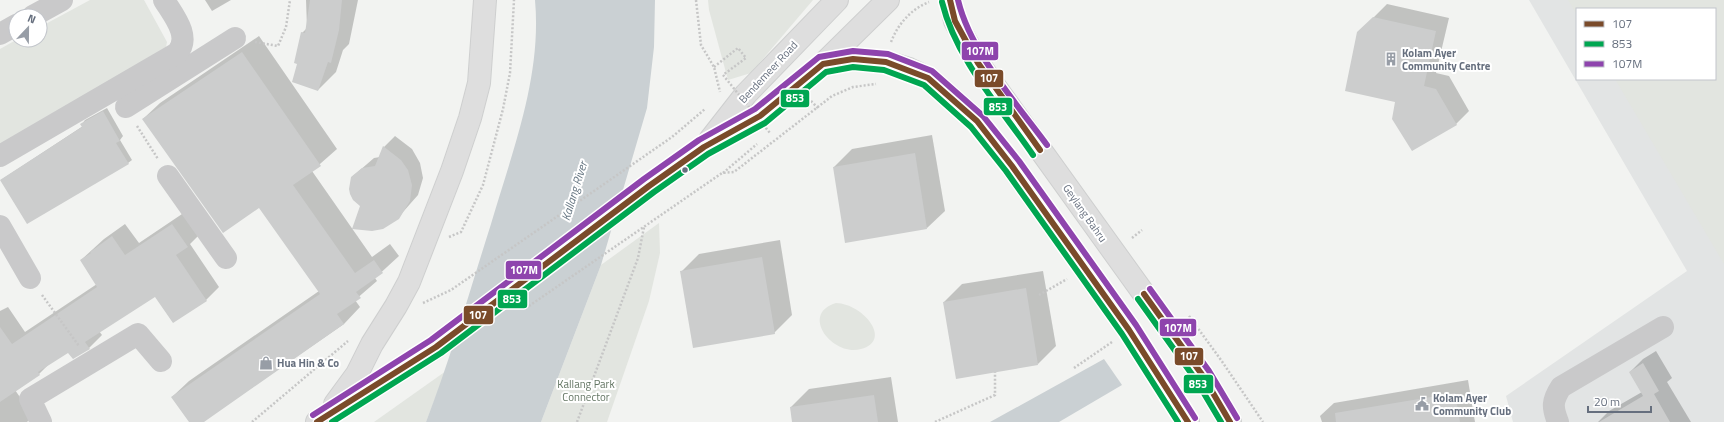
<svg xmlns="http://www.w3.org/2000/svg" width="1724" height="422" font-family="'Titillium Web',sans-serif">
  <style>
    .built { fill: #e2e4e4; fill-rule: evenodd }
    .green { fill: #e2e5e0 }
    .water { fill: #cad0d3 }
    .shadow { fill: #0003 }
    .building { fill: #cccdcd }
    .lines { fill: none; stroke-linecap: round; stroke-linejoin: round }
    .major-casing { stroke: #cecfcf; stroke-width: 24 }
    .path { stroke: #c6c6c6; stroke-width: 2.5; stroke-dasharray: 2 2; stroke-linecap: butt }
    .minor { stroke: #c9c9ca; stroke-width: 22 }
    .major { stroke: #dedede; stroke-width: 22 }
    .path-bridge { stroke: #c6c6c6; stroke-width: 2.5; stroke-dasharray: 2 2; stroke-linecap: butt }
    .bus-1-casing { stroke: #fff; stroke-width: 9 }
    .bus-2-casing { stroke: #fff; stroke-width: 9 }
    .bus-3-casing { stroke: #fff; stroke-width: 9 }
    .bus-1 { stroke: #7a4b2a; stroke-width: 6 }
    .bus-2 { stroke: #00a651; stroke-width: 6 }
    .bus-3 { stroke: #8e44ad; stroke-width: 6 }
    .bus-dot { fill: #666f7e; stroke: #fff; stroke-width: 1.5 }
    .labels { text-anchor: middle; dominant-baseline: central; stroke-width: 4; stroke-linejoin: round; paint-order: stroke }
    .poi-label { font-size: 11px; font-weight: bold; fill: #666f7e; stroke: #fff; text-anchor: start }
    .street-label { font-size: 11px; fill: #666f7e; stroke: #fff }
    .park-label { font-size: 11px; fill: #647664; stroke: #fff }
    .water-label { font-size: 12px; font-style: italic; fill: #667682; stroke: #fff }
    .line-badge { stroke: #fff; stroke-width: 1.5 }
    .badge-label { font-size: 11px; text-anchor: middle; font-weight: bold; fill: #fff }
  </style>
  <rect width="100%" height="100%" fill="#f2f3f1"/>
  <path class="built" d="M1529,0h195v422h-211l-7,-26 181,-125zM1577,9h138v70h-138z"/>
  <g class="green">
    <path d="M90,0h54l23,42 -1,5 -166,100v-98l16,-9h24v-13z"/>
    <path d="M708,0h105l-62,73 -23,7 -19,-70z"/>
    <path d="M1568,0h156v264l-109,-185h100v-70h-138v6z"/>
    <path d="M659,223l1,30 -11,48 -42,121h-66l60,-157z"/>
    <path d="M836,303c28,1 57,38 25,46 -28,8 -62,-35 -25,-46z"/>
    <path d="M446,371l-20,51h-52z"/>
  </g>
  <g class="water">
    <path d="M535,0h120l-1,47 -7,61 -46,157 -60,157h-115c25,-65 44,-132 65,-198 21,-72 51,-147 44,-224z"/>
    <path d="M1104,359l18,26 -63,37h-69z"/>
  </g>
  <g class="shadow">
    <path d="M205,0h26l-19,11z"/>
    <path d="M306,0h52l-9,44 -6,6 -7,22 -18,18 -19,-26 3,-31 5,-5z"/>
    <path d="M1387,4l62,14 -13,55 13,3 20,35 -13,13 -44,26 -40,-131z"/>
    <path d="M259,36l78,113 -25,22 60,86 18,-13 9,12 -24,22 2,3 -22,19 5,7 -16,17 -142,98h-12l-18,-25 17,-16 130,-90 -59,-84 -117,-88 17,-16z"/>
    <path d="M107,108l16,28 -3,4 12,20 -4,3 -127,17 82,-54 -1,-2 3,-4z"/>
    <path d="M932,135l13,76 -18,17 -93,-61 18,-18z"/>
    <path d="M395,136l17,13 8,14 3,15 -5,17 -23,26 -34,-15 -9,-29 22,-19 6,-1 4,-10z"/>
    <path d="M185,212l15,22 -10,10 29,43 -13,13 -33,22 -18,-27 -56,36 3,4 -13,13 -20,3 -19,12 -11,11 -24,16 18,26 -6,6h-27v-111l8,-4 17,25 72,-48 -16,-24 23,-21 21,-15 14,19z"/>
    <path d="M780,240l12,75 -18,18 -93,-61 18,-18z"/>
    <path d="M1043,271l13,75 -18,18 -94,-62 18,-18z"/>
    <path d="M1656,351l16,27 -5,4 24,40h-93l11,-11 33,-19 -12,-20 13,-13z"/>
    <path d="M891,377l7,45h-105l-2,-15 18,-18z"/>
    <path d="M1468,380l7,42h-153l-2,-6 14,-13z"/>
  </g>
  <g class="building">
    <path d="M310,0h32l-3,30 -8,33 -3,-1 -10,29 -26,-9 5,-18 -3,-1 7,-31 4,1z"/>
    <path d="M1373,17l63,14 -12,55 12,3 21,36 -45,26 -20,-32 3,-17 -50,-11 12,-59z"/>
    <path d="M242,52l79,114 -28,19 62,88 19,-13 9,13 -27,19 5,6 -24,16 7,10 -140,98h-15l-18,-25 149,-103 -61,-86 -36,25 -81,-114z"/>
    <path d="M103,111l17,30 -4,2 13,21 -102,60 -27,-44 82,-53 -2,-3z"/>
    <path d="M383,146l18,14 7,10 4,15 -2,16 -11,18 -16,10 -11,2 -20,-2 8,-23 -7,-6 -3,-6 -1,-5 2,-12 11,-9 13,-2z"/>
    <path d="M915,153l12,76 -82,14 -12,-76z"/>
    <path d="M172,224l16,23 -12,8 31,46 -34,22 -18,-26 -70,45 5,7 -17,10 -5,-6 -30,19 2,3 -40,27v-75l12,17 85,-57 -17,-27 11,-7 -1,-1 22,-16 13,19z"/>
    <path d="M762,257l13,77 -82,14 -13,-77z"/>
    <path d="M1026,288l12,77 -82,14 -13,-77z"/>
    <path d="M1643,363l16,28 -5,3 16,28h-71l44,-26 -14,-24z"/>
    <path d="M1455,393l5,29h-124l-1,-9z"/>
    <path d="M874,395l4,27h-86l-2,-15z"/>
  </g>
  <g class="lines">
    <g class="major-casing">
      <g id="major">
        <path d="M950,0l5,21 23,42 225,313 27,46"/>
        <path d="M823,64l30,-5 33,3 23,7 19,9 49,43 35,45 117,164 59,92"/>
        <path d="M710,140l36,-46 91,-94"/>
        <path d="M335,404l22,-30 15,-30 24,-38 13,-24 43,-111 18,-53 9,-35 6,-83"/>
        <path d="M317,422l119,-75 213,-161 55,-39 56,-31 63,-52 65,-64"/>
      </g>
    </g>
    <g class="path">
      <path d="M696,0l5,45 13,22 6,25"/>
      <path d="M255,42l23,4 8,-19 4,-27"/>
      <path d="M891,42c7,-18 20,-33 38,-40"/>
      <path d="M714,67l24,-19 8,10 -23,17"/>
      <path d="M811,101l7,7"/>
      <path d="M137,126l21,33"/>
      <path d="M723,173l34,-29"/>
      <path d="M449,237l12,-5 22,-47 20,-76 7,-36 4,-73"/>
      <path d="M1132,238l10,-8"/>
      <path d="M42,295l37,51"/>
      <path d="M1039,295l28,-16"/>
      <path d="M423,303l28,-13 221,-153 33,-28"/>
      <path d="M529,306l193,-133 12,-1 98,-76 21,-9 23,-3"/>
      <path d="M1189,316l32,44 42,62"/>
      <path d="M1074,368l38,-26"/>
      <path d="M252,422l96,-81"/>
      <path d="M577,422l61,-164 6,-31"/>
      <path d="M935,422l60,-27v-23"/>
    </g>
    <g class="minor">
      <path d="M33,16l29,-16"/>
      <path d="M0,34l16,-9"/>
      <path d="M126,107l109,-69"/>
      <path d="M0,156l177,-103c15,-16 -4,-38 -13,-53"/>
      <path d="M168,176l58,82"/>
      <path d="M0,226l30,52"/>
      <path d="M41,422l-11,-23 108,-65 23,27"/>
      <path d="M1558,422c-6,-15 -6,-21 3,-35l102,-60"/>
    </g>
    <use href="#major" class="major"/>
    <path class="path-bridge" d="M723,75l47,58"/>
    <g class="bus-1-casing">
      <g id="bus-1">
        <path d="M950,0l5,21 23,42 62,87"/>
        <path d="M1144,294l59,82 27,46"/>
        <path d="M317,422l119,-75 213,-161 55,-39 56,-31 63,-52 30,-5 33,3 42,16 49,43 35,45 117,164 59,92"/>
      </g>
    </g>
    <g class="bus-2-casing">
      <g id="bus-2">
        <path d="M942,2c14,57 58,105 91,153"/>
        <path d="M1138,299l58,81 25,42"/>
        <path d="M332,422l109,-69 213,-161 54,-38 57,-31 61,-51 27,-5 31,3 40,15 47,42 35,44 116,163 56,88"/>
      </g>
    </g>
    <g class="bus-3-casing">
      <g id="bus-3">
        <path d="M958,0c12,51 58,103 89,145"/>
        <path d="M1150,289l59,82 28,47"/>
        <path d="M313,415l118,-75 213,-161 55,-39 56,-31 64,-52 34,-6 35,3 44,17 51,45 36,45 117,164 59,93"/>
      </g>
    </g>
    <use href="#bus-1" class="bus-1"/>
    <use href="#bus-2" class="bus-2"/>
    <use href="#bus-3" class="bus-3"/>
  </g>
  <defs>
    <g id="building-bare" transform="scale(1.08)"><path d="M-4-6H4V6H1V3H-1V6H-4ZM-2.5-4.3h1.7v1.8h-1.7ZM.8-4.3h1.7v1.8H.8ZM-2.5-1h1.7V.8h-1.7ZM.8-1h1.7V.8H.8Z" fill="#979da6" stroke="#fff" stroke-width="2.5" paint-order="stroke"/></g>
    <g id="shop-bare" transform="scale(1.08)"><path d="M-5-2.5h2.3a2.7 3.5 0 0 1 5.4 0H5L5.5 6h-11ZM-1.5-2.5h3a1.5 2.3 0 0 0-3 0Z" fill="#979da6" stroke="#fff" stroke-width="2.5" paint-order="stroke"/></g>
    <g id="civic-bare" transform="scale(1.08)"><path d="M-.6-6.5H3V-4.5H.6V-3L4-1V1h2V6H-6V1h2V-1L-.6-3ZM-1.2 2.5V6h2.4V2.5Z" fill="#979da6" stroke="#fff" stroke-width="2.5" paint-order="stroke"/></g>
  </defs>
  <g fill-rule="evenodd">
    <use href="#building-bare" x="1391" y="59"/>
    <use href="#shop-bare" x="266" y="363"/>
    <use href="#civic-bare" x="1422" y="404"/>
  </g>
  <circle class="bus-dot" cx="685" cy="170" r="3.5"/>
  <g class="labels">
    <g class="poi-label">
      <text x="1402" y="53">Kolam Ayer<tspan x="1402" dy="13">Community Centre</tspan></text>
      <text x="277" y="363">Hua Hin &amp; Co</text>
      <text x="1433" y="398">Kolam Ayer<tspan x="1433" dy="13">Community Club</tspan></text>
    </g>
    <g class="street-label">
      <text transform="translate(768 72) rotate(-47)">Bendemeer Road</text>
      <text transform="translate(1085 213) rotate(55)">Geylang Bahru</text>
    </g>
    <g class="park-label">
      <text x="586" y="384">Kallang Park<tspan x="586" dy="13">Connector</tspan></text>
    </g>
    <g class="water-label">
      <text transform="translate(574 191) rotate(-73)">Kallang River</text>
    </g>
  </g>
  <g class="line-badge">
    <rect x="961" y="41" width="38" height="20" rx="4" fill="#8e44ad"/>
    <rect x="974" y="69" width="30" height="19" rx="4" fill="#7a4b2a"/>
    <rect x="780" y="89" width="30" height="19" rx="4" fill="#00a651"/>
    <rect x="983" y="97" width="30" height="19" rx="4" fill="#00a651"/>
    <rect x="505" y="260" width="37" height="20" rx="4" fill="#8e44ad"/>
    <rect x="497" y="289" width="31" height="20" rx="4" fill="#00a651"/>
    <rect x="463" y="305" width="31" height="20" rx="4" fill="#7a4b2a"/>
    <rect x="1159" y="318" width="38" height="19" rx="4" fill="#8e44ad"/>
    <rect x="1174" y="347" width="30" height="19" rx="4" fill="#7a4b2a"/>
    <rect x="1183" y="374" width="31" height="20" rx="4" fill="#00a651"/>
  </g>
  <g class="badge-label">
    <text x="980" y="55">107M</text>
    <text x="989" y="82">107</text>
    <text x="795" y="102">853</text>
    <text x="998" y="111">853</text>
    <text x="524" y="274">107M</text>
    <text x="512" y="303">853</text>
    <text x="478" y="319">107</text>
    <text x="1178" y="332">107M</text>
    <text x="1189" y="360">107</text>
    <text x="1198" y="388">853</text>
  </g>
  <rect x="1576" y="8" width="140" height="72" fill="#ffffff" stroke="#c2c5cb"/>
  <rect x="1584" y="21" width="20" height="6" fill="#7a4b2a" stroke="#c2c5cb"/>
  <text x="1612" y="28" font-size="12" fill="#666f7e">107</text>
  <rect x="1584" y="41" width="20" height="6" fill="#00a651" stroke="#c2c5cb"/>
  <text x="1612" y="48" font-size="12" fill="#666f7e">853</text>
  <rect x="1584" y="61" width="20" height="6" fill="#8e44ad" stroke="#c2c5cb"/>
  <text x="1612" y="68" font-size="12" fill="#666f7e">107M</text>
  <g transform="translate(28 28) rotate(22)"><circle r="19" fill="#ffffff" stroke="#c2c5cb"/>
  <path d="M0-3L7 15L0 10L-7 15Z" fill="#979da6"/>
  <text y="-6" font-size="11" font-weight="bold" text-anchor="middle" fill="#666f7e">N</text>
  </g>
  <path d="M1588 406v6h63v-6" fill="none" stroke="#666f7e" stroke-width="2"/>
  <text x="1594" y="406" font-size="12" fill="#666f7e" stroke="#ffffff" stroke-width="3" paint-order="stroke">20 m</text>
</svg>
